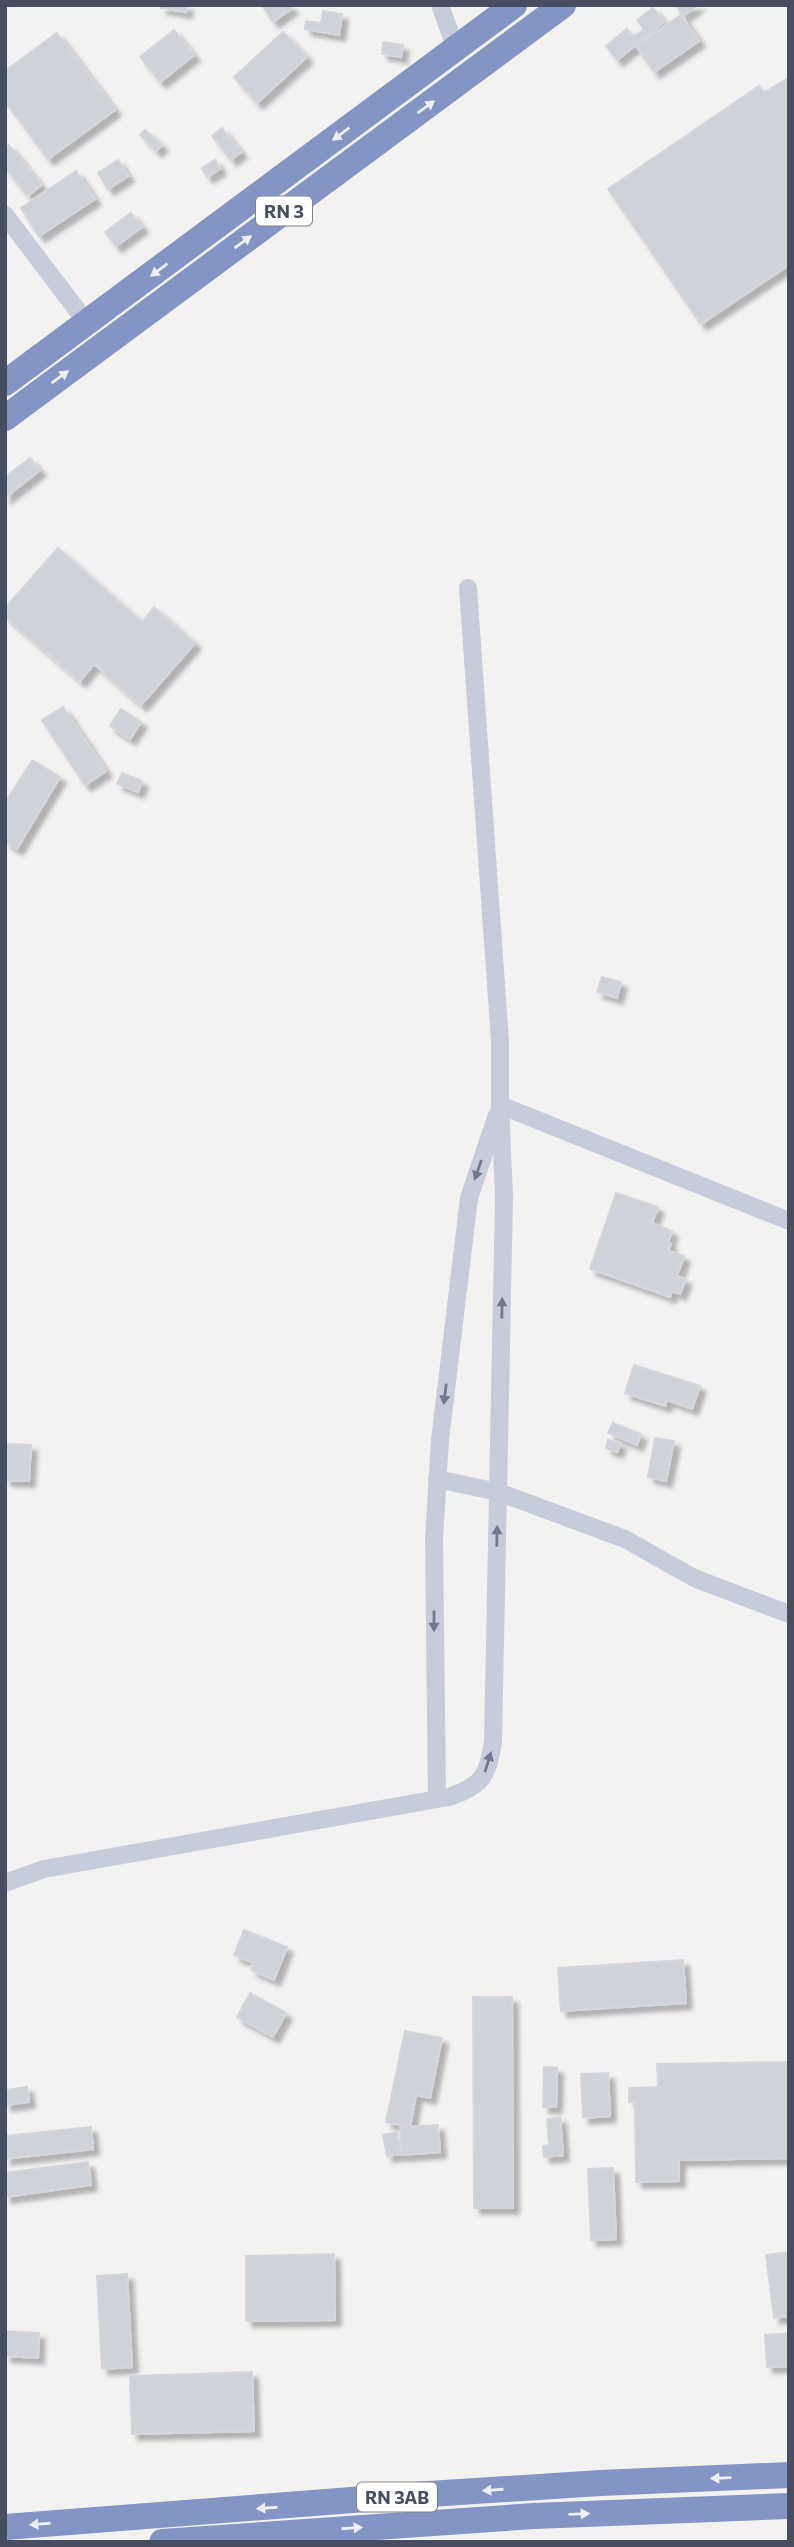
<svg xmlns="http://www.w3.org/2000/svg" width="794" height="2547" font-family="Commissioner,sans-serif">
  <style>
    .building { fill: #d0d2d9; stroke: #d5d5dd; stroke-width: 2; filter: url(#shadow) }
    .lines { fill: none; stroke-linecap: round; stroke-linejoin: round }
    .minor { stroke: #c7ccda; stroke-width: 18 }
    .highway { stroke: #8494c5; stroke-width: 26 }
    .oneway { fill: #edeff6 }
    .oneway2 { fill: #747a8b }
    .labels { text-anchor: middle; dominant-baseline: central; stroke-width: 6; stroke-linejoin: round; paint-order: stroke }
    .shield { fill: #fff; stroke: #7e8390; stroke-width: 2 }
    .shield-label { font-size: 18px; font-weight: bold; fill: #474e61 }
  </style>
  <defs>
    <filter id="shadow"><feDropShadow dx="6" dy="6" stdDeviation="2" flood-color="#0004"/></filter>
  </defs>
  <rect width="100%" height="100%" fill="#f4f2f1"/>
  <g class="building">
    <path d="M161,5h26l-1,7 -25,-4z"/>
    <path d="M262,5h28l2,3 -19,14z"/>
    <path d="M676,5h22l-15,11z"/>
    <path d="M653,8l11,14 -47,38 -11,-14 21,-17 7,8 10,-8 -7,-9z"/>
    <path d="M323,11l19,3 -3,21 -34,-6 1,-8 15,2z"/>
    <path d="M681,15l18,26 -45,31 -18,-26z"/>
    <path d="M174,30l20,25 -34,27 -20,-25z"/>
    <path d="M283,32l24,25 -50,46 -23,-26z"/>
    <path d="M57,33l58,77 -67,49 -43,-58v-30z"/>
    <path d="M383,42l20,3 -2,12 -19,-3z"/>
    <path d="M789,77v188l-88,59 -93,-135 151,-103 5,7z"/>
    <path d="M222,128l19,24 -10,8 -19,-24z"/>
    <path d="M145,130l17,15 -6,6 -16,-16z"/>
    <path d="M9,145l32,40 -13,11 -23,-28v-20z"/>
    <path d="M118,160l10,16 -20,13 -10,-16z"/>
    <path d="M215,160l5,9 -13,8 -5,-9z"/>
    <path d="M76,171l19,28 -56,37 -18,-28z"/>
    <path d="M131,213l11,14 -26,19 -11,-14z"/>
    <path d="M30,458l10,12 -35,28v-21z"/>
    <path d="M58,548l84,74 12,-15 41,36 -54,62 -47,-41 -14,17 -75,-65v-8z"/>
    <path d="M63,707l43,64 -21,14 -43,-65z"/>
    <path d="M121,709l20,13 -11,17 -20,-13z"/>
    <path d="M32,760l28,17 -43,72 -12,-7v-39z"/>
    <path d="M122,773l20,8 -4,11 -21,-8z"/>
    <path d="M602,977l19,5 -4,16 -20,-6z"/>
    <path d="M616,1193l42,14 -6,16 20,8 -4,12 3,1 -3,7 16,5 -7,20 9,3 -6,15 -8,-3 -2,6 -80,-28z"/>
    <path d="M634,1365l66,21 -8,23 -25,-9 -2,6 -40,-13z"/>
    <path d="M613,1423l28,11 -4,11 -29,-12z"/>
    <path d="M655,1438l19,3 -8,40 -18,-4z"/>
    <path d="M608,1440l12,3 -3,9 -11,-4z"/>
    <path d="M5,1444l26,1 -2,36 -24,-1z"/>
    <path d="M244,1930l43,17 -13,33 -23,-10 3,-7 -20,-8z"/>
    <path d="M683,1960l3,43 -125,8 -3,-43z"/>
    <path d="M250,1993l36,20 -13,24 -36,-20z"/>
    <path d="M473,1997h39l1,211h-39z"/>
    <path d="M405,2031l37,7 -12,60 -14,-3 -6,32 -24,-5z"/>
    <path d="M789,2062v96l-110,2v21l-43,1 -1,-80h-6v-14l29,-1 -1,-23z"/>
    <path d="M544,2067l13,1 -1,39h-13z"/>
    <path d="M608,2073l2,43 -27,2 -2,-44z"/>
    <path d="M27,2087l2,15 -24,3v-15z"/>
    <path d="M560,2117l3,38 -19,2 -1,-11 6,-1 -2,-26z"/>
    <path d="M438,2125l2,27 -38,3 -2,-28z"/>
    <path d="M91,2127l2,22 -88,10v-23z"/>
    <path d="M397,2132l4,22 -14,2 -4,-21z"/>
    <path d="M88,2162l3,23 -86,12v-24z"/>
    <path d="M613,2168l3,71 -25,1 -3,-71z"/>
    <path d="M789,2252v64l-15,2 -8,-63z"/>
    <path d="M334,2254l1,66 -89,1v-65z"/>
    <path d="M127,2274l5,93 -30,2 -5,-93z"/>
    <path d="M5,2331l34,2 -1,25 -33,-2z"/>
    <path d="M789,2333v33l-22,1 -2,-32z"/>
    <path d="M252,2372l2,59 -122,3 -2,-58z"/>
  </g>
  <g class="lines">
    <g class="minor">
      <path d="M440,5l16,44"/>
      <path d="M5,215l82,108"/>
      <path d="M500,1105l289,116"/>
      <path d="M437,1479l61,13 127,47 69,39 95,36"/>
      <path d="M437,1799l-3,-261 6,-98 29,-242 28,-83"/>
      <path d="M5,1883l39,-14 405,-72c34,-12 39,-21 44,-56l11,-545 -4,-91v-64l-32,-453"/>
    </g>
    <g class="highway">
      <path d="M5,383l509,-378"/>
      <path d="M5,418l558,-413"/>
      <path d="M5,2527l424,-33 171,-11 189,-8"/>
      <path d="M162,2542l372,-26 255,-10"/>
    </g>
  </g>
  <defs><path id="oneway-solid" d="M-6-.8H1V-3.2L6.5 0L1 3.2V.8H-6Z" transform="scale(1.75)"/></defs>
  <g class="oneway">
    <use href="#oneway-solid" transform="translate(426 107) rotate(-36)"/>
    <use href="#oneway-solid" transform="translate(341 134) rotate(143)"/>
    <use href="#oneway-solid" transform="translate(243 242) rotate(-36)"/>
    <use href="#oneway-solid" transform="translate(159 270) rotate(143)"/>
    <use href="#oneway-solid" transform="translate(60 377) rotate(-36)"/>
    <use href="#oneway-solid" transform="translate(721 2478) rotate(178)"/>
    <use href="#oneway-solid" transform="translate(493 2490) rotate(176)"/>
    <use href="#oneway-solid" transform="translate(267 2508) rotate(176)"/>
    <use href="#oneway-solid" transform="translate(579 2514) rotate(-2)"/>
    <use href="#oneway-solid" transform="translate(40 2524) rotate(176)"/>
    <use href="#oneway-solid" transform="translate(352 2528) rotate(-4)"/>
  </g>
  <g class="oneway2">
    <use href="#oneway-solid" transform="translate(478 1170) rotate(109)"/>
    <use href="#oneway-solid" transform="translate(502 1308) rotate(-89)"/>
    <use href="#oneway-solid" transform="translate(445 1394) rotate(97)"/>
    <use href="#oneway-solid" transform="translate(497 1536) rotate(-89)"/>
    <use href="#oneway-solid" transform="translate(434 1621) rotate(90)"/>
    <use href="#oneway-solid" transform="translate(488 1762) rotate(-73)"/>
  </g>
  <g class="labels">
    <g class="shield">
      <rect x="256" y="196.5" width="56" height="29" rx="5"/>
      <rect x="357" y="2482.5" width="80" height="29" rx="5"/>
    </g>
    <g class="shield-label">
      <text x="284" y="211">RN 3</text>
      <text x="397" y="2497">RN 3AB</text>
    </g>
  </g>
  <rect width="794" height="2547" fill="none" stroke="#474e61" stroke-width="14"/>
</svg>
